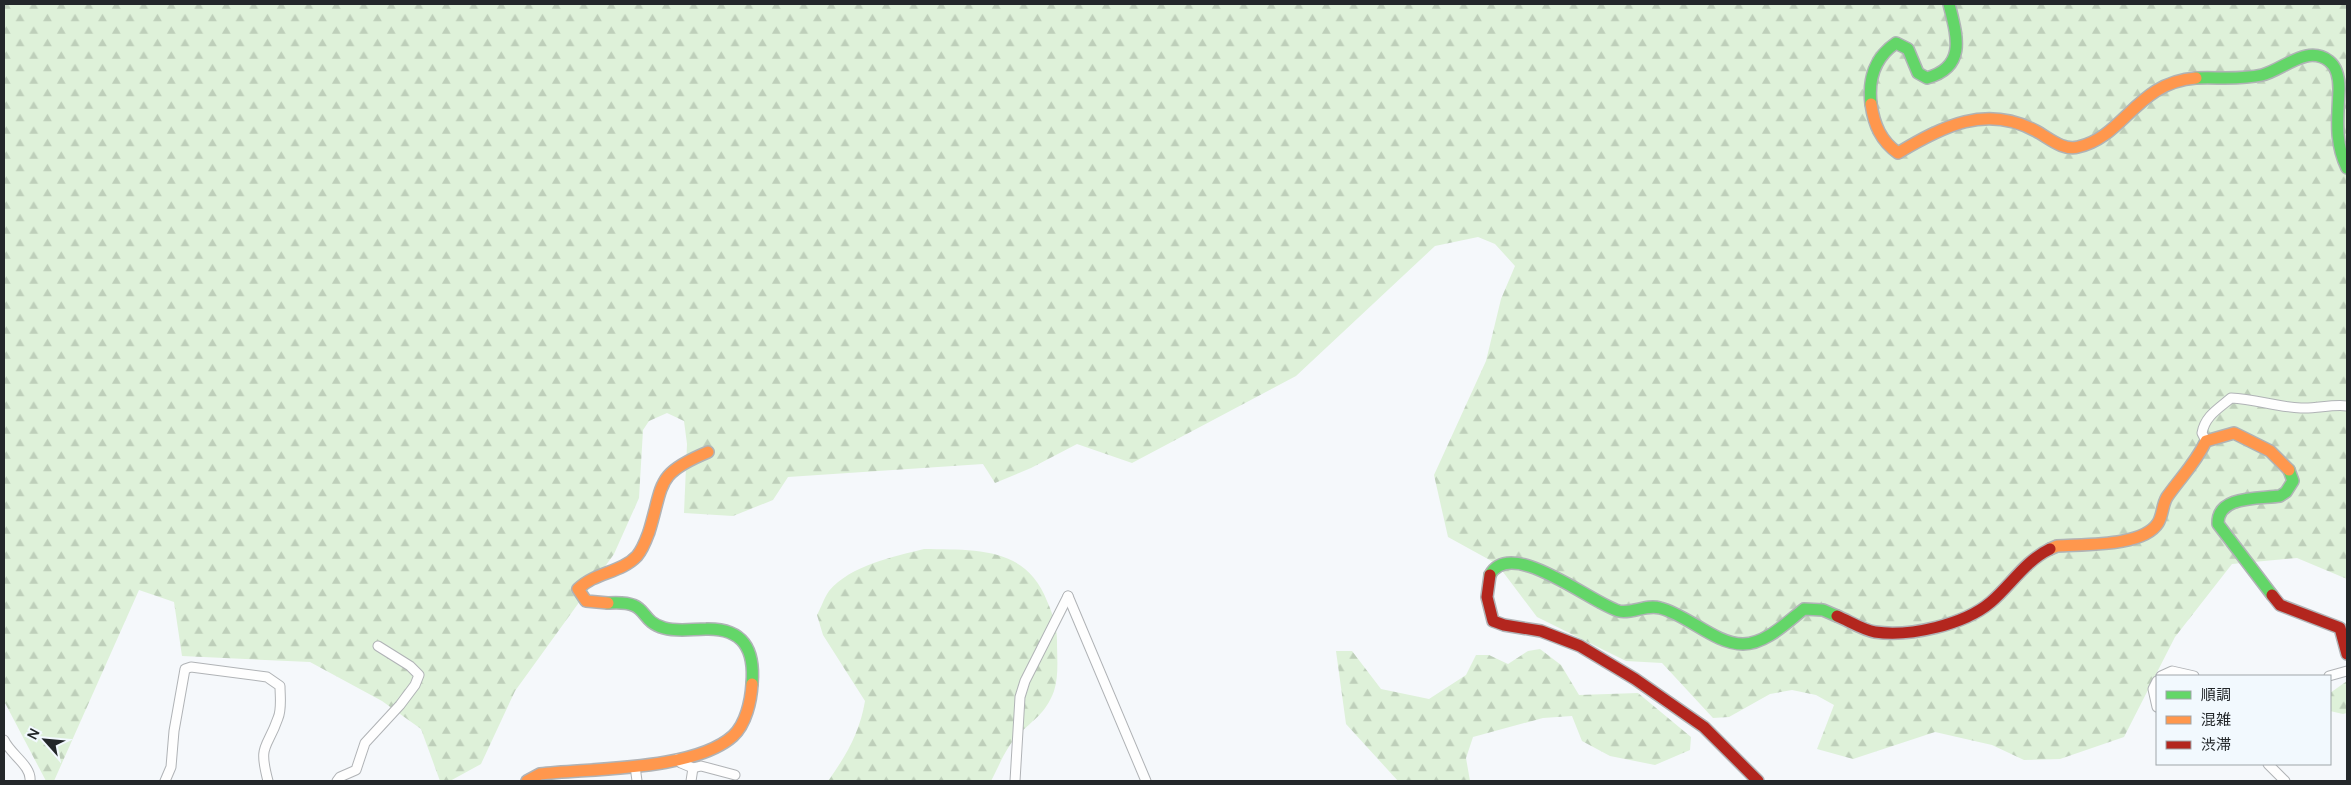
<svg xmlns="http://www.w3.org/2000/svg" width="2351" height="785" font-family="Manrope,'Noto Sans JP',sans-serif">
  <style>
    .forest { fill: url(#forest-firs) }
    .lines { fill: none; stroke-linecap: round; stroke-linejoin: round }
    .street-casing { stroke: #b0b3b6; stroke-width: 11 }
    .fast-casing { stroke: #b0b3b6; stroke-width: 14 }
    .slow-casing { stroke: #b0b3b6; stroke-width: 14 }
    .jam-casing { stroke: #b0b3b6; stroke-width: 14 }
    .street { stroke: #fefefe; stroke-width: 9 }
    .fast { stroke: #63d668; stroke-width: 11 }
    .slow { stroke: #ff974d; stroke-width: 11 }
    .jam { stroke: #b3261e; stroke-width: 11 }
  </style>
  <defs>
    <pattern id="forest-firs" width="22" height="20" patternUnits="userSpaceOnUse" patternTransform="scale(1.25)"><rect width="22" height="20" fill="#def1d9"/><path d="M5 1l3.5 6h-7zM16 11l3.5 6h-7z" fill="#becfba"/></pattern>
  </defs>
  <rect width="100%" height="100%" fill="#f5f8fb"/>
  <g class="forest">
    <path d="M4,4h2343v575l-50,-21 -65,6 -57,73 -51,100 -64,22 -36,1 -32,-15 -57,-13 -82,27 -36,-10 17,-44 -18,-10 -24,-5 -22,4 -41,23 -16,1 -51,-55 -36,-2 -89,-44 -40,-53 -49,-27 -14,-62 52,-114 15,-62 14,-33 -20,-22 -17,-7 -43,9 -139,130 -164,87 -55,-19 -46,24 -36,15 -12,-19 -195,13 -15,23 -40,16 -49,-3 3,-69 -3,-23 -17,-8 -18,8 -6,9 -4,68 -25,56 -99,137 -34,73 -31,17h-10l-19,-52 -39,-28 -72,-39 -128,-6 -8,-54 -35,-12 -85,191h-8l-42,-80z"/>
    <path d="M924,549c51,1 102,-3 123,52 6,14 10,25 10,40 0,16 2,35 -3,50 -8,22 -21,29 -36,44 -12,12 -19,31 -27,46h-163c18,-25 32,-49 37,-80l-42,-66 -6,-20c4,-7 7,-17 12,-24 22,-26 64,-34 95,-42z"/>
    <path d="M1540,649l21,16 18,30 59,-2 53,44 -1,13 -35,15 -45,-9 -28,-15 -10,-25 -29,2 -70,19 -7,21 4,23h-72l-52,-57 -10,-73h16l29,38 48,10 37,-24 10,-20h13l19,9 20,-13z"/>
    <path d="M2347,681v32l-4,1 -13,-3v-18z"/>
  </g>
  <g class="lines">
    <g class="street-casing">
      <g id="street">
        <path d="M2206,441l-4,-8c3,-17 16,-24 29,-35 24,1 46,9 70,10 15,1 31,-4 46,-2"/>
        <path d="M1068,596l78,185"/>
        <path d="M2161,676l11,-5 22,5"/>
        <path d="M2329,676l18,-5"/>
        <path d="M2157,681l-4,8 4,18"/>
        <path d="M4,740c6,14 28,26 26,41"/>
        <path d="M677,759l4,4 12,5 -2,13"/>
        <path d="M2268,764l17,17"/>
        <path d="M635,766l2,15"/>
        <path d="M693,768l8,-2 34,9"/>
        <path d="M165,781l6,-14 3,-36 11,-62 6,-2 76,10 13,9c0,10 2,23 -2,32 -11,32 -20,25 -10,63"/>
        <path d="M337,781l3,-4 16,-7 9,-27 35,-38 15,-20 4,-10 -9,-9 -32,-20"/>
        <path d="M1015,781l5,-84 5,-16 43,-85"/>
      </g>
    </g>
    <g class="fast-casing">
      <g id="fast">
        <path d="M2196,78c22,-1 44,2 66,-3 21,-5 45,-31 67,-14 8,6 10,18 10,28 -1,29 -5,52 8,79"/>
        <path d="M1871,104c-3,-25 4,-47 25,-61l12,6 10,24 9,5c40,-11 30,-42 22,-74"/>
        <path d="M1490,575c21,-39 102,29 129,36 13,3 27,-7 41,-3 28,7 55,36 83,36 23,0 44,-22 61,-35l19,1 14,6"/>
        <path d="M2272,595l-54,-71c-1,-29 41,-25 62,-28l6,-4 7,-11 -4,-11"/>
        <path d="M608,603c44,-3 28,17 56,25 14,4 28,1 42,1 37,-1 49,20 46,55"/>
      </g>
    </g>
    <g class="slow-casing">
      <g id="slow">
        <path d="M1871,104c3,21 10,37 27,49 45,-27 88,-49 138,-22 13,7 27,20 42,16 46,-10 59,-65 118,-69"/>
        <path d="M2050,549l7,-3c26,-2 86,1 101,-23 5,-8 4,-18 9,-26 14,-20 28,-33 39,-56l28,-8 36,18 19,19"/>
        <path d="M608,603l-22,-2 -8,-12c17,-17 43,-16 59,-33 6,-7 9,-16 12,-24 15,-49 6,-58 59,-80"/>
        <path d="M527,781l13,-7c50,-6 154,-3 193,-38 13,-12 18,-35 19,-52"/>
      </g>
    </g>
    <g class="jam-casing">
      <g id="jam">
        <path d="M1490,575l-3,22 6,24 11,4 37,6 39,15 55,33 69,48 54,54"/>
        <path d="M2272,595l8,10 60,23 7,26"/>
        <path d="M1837,616c12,5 26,14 38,16 34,5 89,-7 116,-30 20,-17 34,-41 59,-53"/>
      </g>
    </g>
    <use href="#street" class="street"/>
    <use href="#fast" class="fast"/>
    <use href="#slow" class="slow"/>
    <use href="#jam" class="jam"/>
  </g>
  <rect width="2351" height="785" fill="none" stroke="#23272a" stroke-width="10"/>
  <rect x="2156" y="675" width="175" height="90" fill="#f2f9fe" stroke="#9fa5a9"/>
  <rect x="2166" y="691" width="25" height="8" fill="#63d668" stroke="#9fa5a9"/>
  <text x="2201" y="700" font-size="15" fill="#23272a">順調</text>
  <rect x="2166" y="716" width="25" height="8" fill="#ff974d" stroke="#9fa5a9"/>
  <text x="2201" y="725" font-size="15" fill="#23272a">混雑</text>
  <rect x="2166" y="741" width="25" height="8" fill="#b3261e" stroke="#9fa5a9"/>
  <text x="2201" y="750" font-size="15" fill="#23272a">渋滞</text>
  <g transform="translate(45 740) rotate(297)" stroke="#f2f9fe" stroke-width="4" paint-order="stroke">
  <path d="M0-4L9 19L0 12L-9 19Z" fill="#23272a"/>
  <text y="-8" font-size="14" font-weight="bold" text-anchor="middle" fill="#23272a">N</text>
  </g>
</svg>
